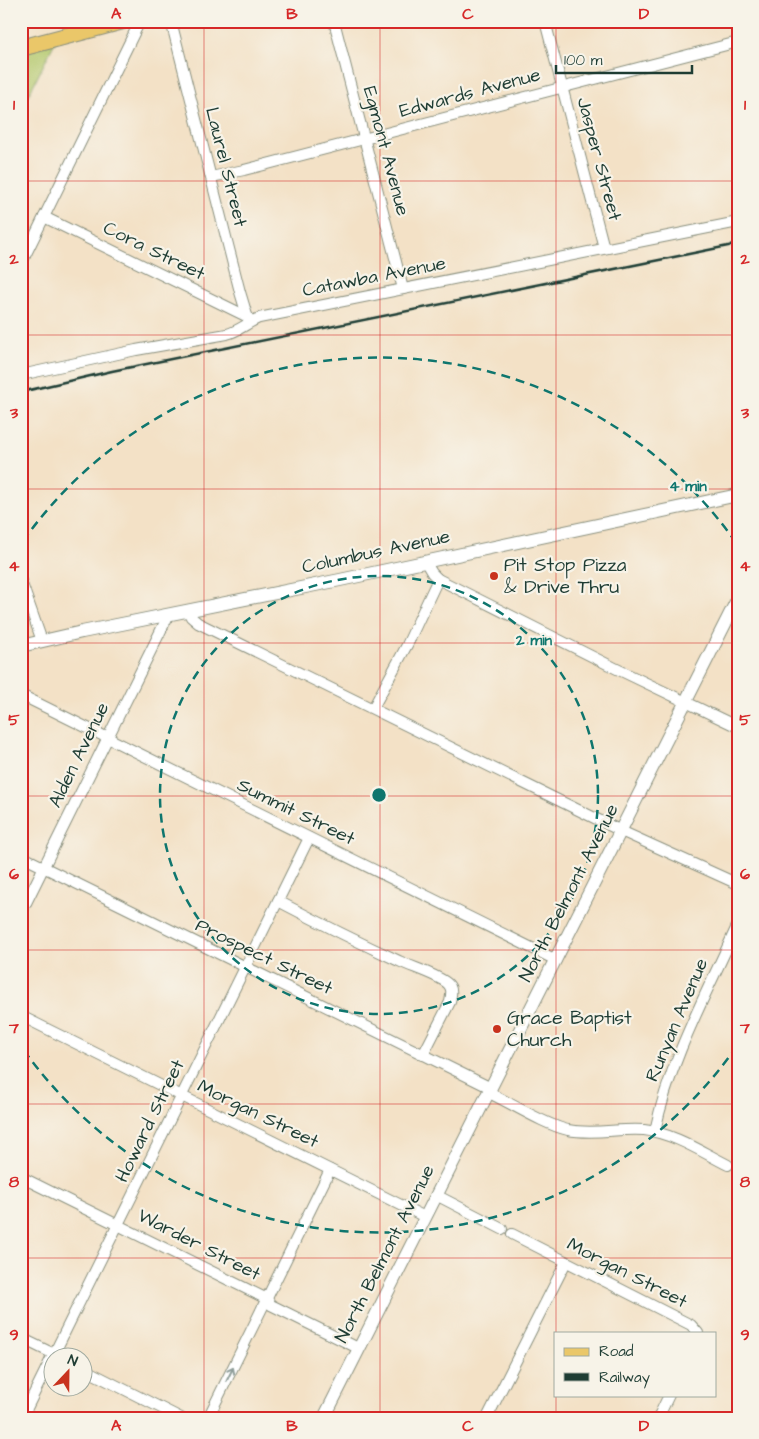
<svg xmlns="http://www.w3.org/2000/svg" width="759" height="1439" font-family="'Architects Daughter',sans-serif">
  <style>
    .green { fill: #b2c76b; stroke: #688250 }
    .lines { fill: none; stroke-linecap: round; stroke-linejoin: round }
    .minor-casing { stroke: #898f7d; stroke-width: 12 }
    .tertiary-casing { stroke: #898f7d; stroke-width: 14 }
    .primary-casing { stroke: #898f7d; stroke-width: 18 }
    .minor { stroke: #fff; stroke-width: 10 }
    .tertiary { stroke: #fff; stroke-width: 12 }
    .primary { stroke: #eac769; stroke-width: 16 }
    .rail { stroke: #1f3d34; stroke-width: 2.5 }
    .oneway { stroke: #8f9e9a }
    .grid { fill: none; stroke: #d62828; stroke-width: 1; stroke-opacity: 0.55 }
    .ring { fill: none; stroke: #0f766e; stroke-width: 2.5; stroke-dasharray: 9 6 }
    .poi-dot { fill: #c8321e; stroke: #f7f3e8; stroke-width: 2 }
    .labels { text-anchor: middle; dominant-baseline: central; stroke-width: 4.5; stroke-linejoin: round; paint-order: stroke }
    .street-label { font-size: 19px; fill: #1f3d34; stroke: #f7f3e8 }
    .poi-label { font-size: 19px; fill: #1f3d34; stroke: #f7f3e8; text-anchor: start }
    .centre { fill: #0f766e; stroke: #f7f3e8; stroke-width: 2.5 }
    .ring-label { font-size: 15px; text-anchor: middle; font-weight: bold; fill: #0f766e; stroke: #f7f3e8; stroke-width: 4.5; stroke-linejoin: round; paint-order: stroke }
    .neatline { fill: none; stroke: #d62828; stroke-width: 2 }
    .grid-label { font-size: 16px; text-anchor: middle; font-weight: bold; fill: #d62828 }
  </style>
  <rect width="100%" height="100%" fill="#f7f3e8"/>
  <filter id="ink" filterUnits="userSpaceOnUse"><feTurbulence type="fractalNoise" baseFrequency=".02" numOctaves="2"/><feDisplacementMap in="SourceGraphic" scale="10" xChannelSelector="R" yChannelSelector="G"/><feConvolveMatrix kernelMatrix="1 2 1 2 8 2 1 2 1" color-interpolation-filters="sRGB"/></filter>
  <filter id="wash" filterUnits="userSpaceOnUse"><feTurbulence type="fractalNoise" baseFrequency=".0096" numOctaves="4" result="noise"/><feDisplacementMap in="SourceGraphic" scale="20" xChannelSelector="R" yChannelSelector="G"/><feGaussianBlur stdDeviation="1.12" result="paint"/><feColorMatrix in="noise" values="0 0 0 0 0 0 0 0 0 0 0 0 0 0 0 0 0 1.4 0 .05"/><feComposite in="paint" operator="in"/></filter>
  <g filter="url(#wash)">
    <rect width="100%" height="100%" fill="#f3e1c6"/>
    <path class="green" d="M57,38l-36,72v-62z"/>
  </g>
  <g filter="url(#ink)">
    <g class="lines">
      <g class="minor-casing">
        <g id="minor">
          <path d="M171,21l69,271 9,30"/>
          <path d="M334,21l69,268"/>
          <path d="M545,21l59,227"/>
          <path d="M211,177l33,-7 494,-128"/>
          <path d="M44,217l204,100"/>
          <path d="M21,264l119,-243"/>
          <path d="M21,375l115,-25 91,-16c12,-3 20,-11 32,-16l479,-96"/>
          <path d="M425,561l7,12 6,6 179,90 121,58"/>
          <path d="M21,581l21,60"/>
          <path d="M188,610l3,7 7,6 423,208 117,53"/>
          <path d="M21,695l535,265"/>
          <path d="M373,708l34,-63 31,-66"/>
          <path d="M21,856l470,232"/>
          <path d="M278,901c40,21 80,41 121,60 12,6 40,14 49,23 5,5 3,11 2,18l-27,53"/>
          <path d="M21,913l148,-299"/>
          <path d="M21,1016l404,201"/>
          <path d="M489,1093c22,10 56,32 79,37 26,5 51,-2 76,0 29,3 58,22 84,35"/>
          <path d="M655,1131c15,-72 53,-140 83,-207"/>
          <path d="M21,1177l246,122 4,6 87,43"/>
          <path d="M436,1195l66,34"/>
          <path d="M512,1234l179,91 7,8"/>
          <path d="M21,1338l37,18"/>
          <path d="M53,1356l256,-518"/>
          <path d="M82,1368l99,50"/>
          <path d="M22,1418l30,-61"/>
          <path d="M208,1418l122,-248"/>
          <path d="M487,1418l79,-156"/>
          <path d="M658,1418l11,-23"/>
        </g>
      </g>
      <g class="tertiary-casing">
        <g id="tertiary">
          <path d="M21,646l61,-14 258,-52 398,-85"/>
          <path d="M324,1418l414,-820"/>
        </g>
      </g>
      <g class="primary-casing">
        <path id="primary" d="M21,48l102,-27"/>
      </g>
      <use href="#minor" class="minor"/>
      <use href="#tertiary" class="tertiary"/>
      <use href="#primary" class="primary"/>
      <path class="rail" d="M21,392l91,-21 626,-127"/>
    </g>
    <defs><path id="oneway-shaft" d="M-6 0H5M1.5-3L5.5 0L1.5 3" fill="none" stroke-width="1.6" stroke-linecap="round" stroke-linejoin="round" transform="scale(1.25)"/></defs>
    <use class="oneway" href="#oneway-shaft" transform="translate(230 1374) rotate(-64)"/>
  </g>
  <path class="grid" d="M204,21v1397M380,21v1397M556,21v1312M21,181h717M21,335h717M21,489h717M21,643h717M21,796h717M21,950h717M21,1104h717M21,1258h717M556,1395v23"/>
  <g class="ring">
    <circle cx="379" cy="795" r="219"/>
    <path d="M737 1046A437 437 0 0 1 23 1049M23 541A437 437 0 0 1 737 544"/>
  </g>
  <g class="poi-dot">
    <circle cx="494" cy="576" r="5"/>
    <circle cx="497" cy="1029" r="5"/>
  </g>
  <g class="labels">
    <g class="street-label">
      <text transform="translate(470 93) rotate(-15)">Edwards Avenue</text>
      <text transform="translate(386 151) rotate(75)">Egmont Avenue</text>
      <text transform="translate(599 159) rotate(75)">Jasper Street</text>
      <text transform="translate(226 167) rotate(76)">Laurel Street</text>
      <text transform="translate(154 251) rotate(26)">Cora Street</text>
      <text transform="translate(374 277) rotate(-11)">Catawba Avenue</text>
      <text transform="translate(376 552) rotate(-12)">Columbus Avenue</text>
      <text transform="translate(79 755) rotate(-64)">Alden Avenue</text>
      <text transform="translate(296 812) rotate(26)">Summit Street</text>
      <text transform="translate(569 893) rotate(-63)">North Belmont Avenue</text>
      <text transform="translate(264 957) rotate(26)">Prospect Street</text>
      <text transform="translate(677 1020) rotate(-67)">Runyan Avenue</text>
      <text transform="translate(258 1114) rotate(26)">Morgan Street</text>
      <text transform="translate(150 1121) rotate(-64)">Howard Street</text>
      <text transform="translate(199 1245) rotate(27)">Warder Street</text>
      <text transform="translate(385 1254) rotate(-63)">North Belmont Avenue</text>
      <text transform="translate(627 1273) rotate(27)">Morgan Street</text>
    </g>
    <g class="poi-label">
      <text x="504" y="565">Pit Stop Pizza<tspan x="504" dy="22">&amp; Drive Thru</tspan></text>
      <text x="507" y="1018">Grace Baptist<tspan x="507" dy="22">Church</tspan></text>
    </g>
  </g>
  <circle cx="379" cy="795" r="8" class="centre"/>
  <g class="ring-label">
    <text x="688" y="491">4 min</text>
    <text x="534" y="645">2 min</text>
  </g>
  <rect width="759" height="1439" fill="none" stroke="#f7f3e8" stroke-width="55"/>
  <rect x="554" y="1332" width="162" height="65" fill="#f7f3e8" stroke="#a1aaa0"/>
  <rect x="564" y="1348" width="25" height="8" fill="#eac769" stroke="#a1aaa0"/>
  <text x="599" y="1356" font-size="15" fill="#1f3d34">Road</text>
  <rect x="564" y="1373" width="25" height="8" fill="#1f3d34" stroke="#a1aaa0"/>
  <text x="599" y="1382" font-size="15" fill="#1f3d34">Railway</text>
  <g transform="translate(68 1372) rotate(22)"><circle r="24" fill="#f7f3e8" stroke="#a1aaa0"/>
  <path d="M0-4L9 19L0 12L-9 19Z" fill="#c8321e"/>
  <text y="-8" font-size="14" font-weight="bold" text-anchor="middle" fill="#1f3d34">N</text>
  </g>
  <path d="M556 65v8h136v-8" fill="none" stroke="#1f3d34" stroke-width="2.5"/>
  <text x="564" y="65" font-size="15" fill="#1f3d34" stroke="#f7f3e8" stroke-width="4" paint-order="stroke">100 m</text>
  <rect x="28" y="28" width="704" height="1384" class="neatline"/>
  <g class="grid-label">
    <text x="116" y="19">A</text>
    <text x="292" y="19">B</text>
    <text x="468" y="19">C</text>
    <text x="644" y="19">D</text>
    <text x="14" y="110">1</text>
    <text x="745" y="110">1</text>
    <text x="14" y="264">2</text>
    <text x="745" y="264">2</text>
    <text x="14" y="418">3</text>
    <text x="745" y="418">3</text>
    <text x="14" y="571">4</text>
    <text x="745" y="571">4</text>
    <text x="14" y="725">5</text>
    <text x="745" y="725">5</text>
    <text x="14" y="879">6</text>
    <text x="745" y="879">6</text>
    <text x="14" y="1033">7</text>
    <text x="745" y="1033">7</text>
    <text x="14" y="1187">8</text>
    <text x="745" y="1187">8</text>
    <text x="14" y="1340">9</text>
    <text x="745" y="1340">9</text>
    <text x="116" y="1431">A</text>
    <text x="292" y="1431">B</text>
    <text x="468" y="1431">C</text>
    <text x="644" y="1431">D</text>
  </g>
</svg>
